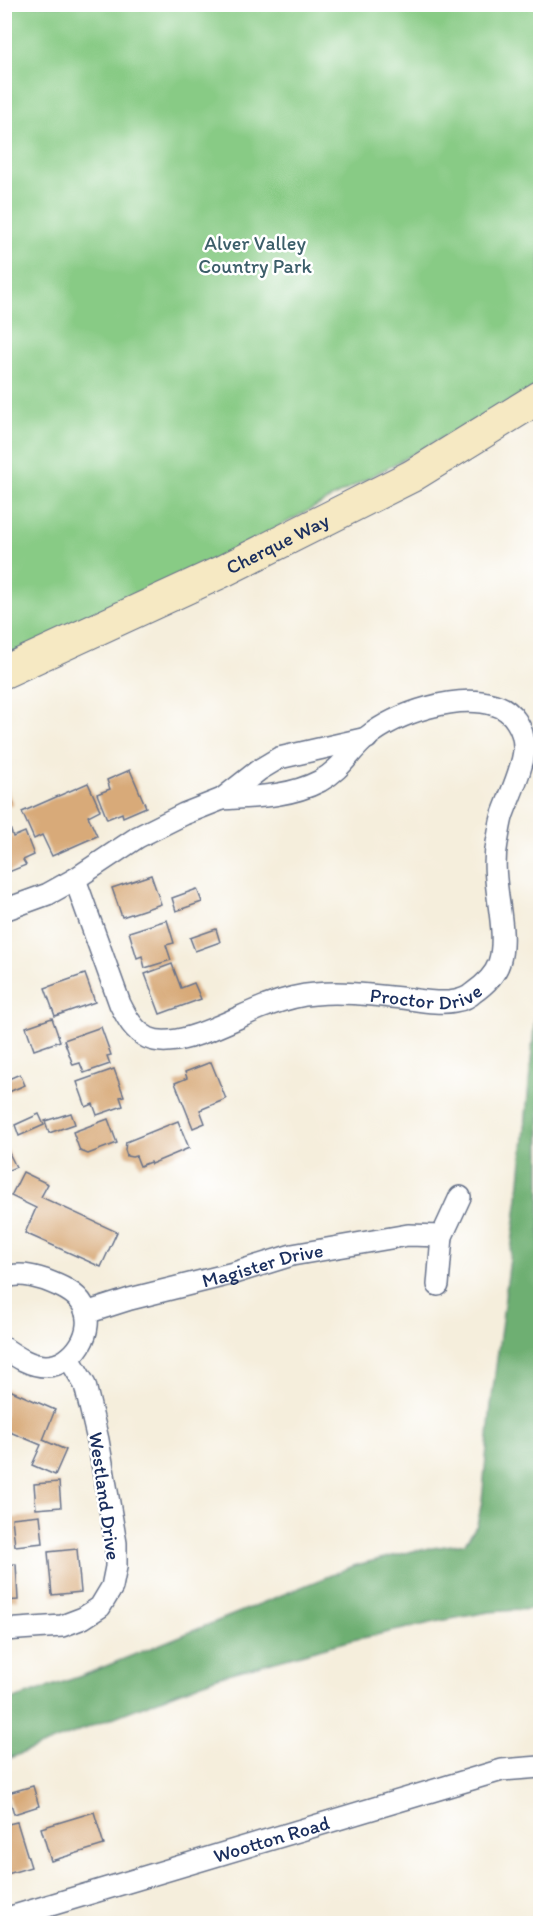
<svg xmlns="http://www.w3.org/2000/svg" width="545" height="1928" font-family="Itim,sans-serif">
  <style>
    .green { fill: #88cb85; stroke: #527d72; stroke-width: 1.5 }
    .forest { fill: #6eaf72; stroke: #446f68; stroke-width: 1.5 }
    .building { fill: #d8aa79 }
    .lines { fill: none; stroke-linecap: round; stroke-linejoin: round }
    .street-casing { stroke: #67728a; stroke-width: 24 }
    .secondary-casing { stroke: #67728a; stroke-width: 34 }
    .street { stroke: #fff; stroke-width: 21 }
    .secondary { stroke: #f6e9c3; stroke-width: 32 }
    .labels { text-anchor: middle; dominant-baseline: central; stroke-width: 5; stroke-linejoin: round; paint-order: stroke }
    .park-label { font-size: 20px; fill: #3c5e6a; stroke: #fff }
    .street-label { font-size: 20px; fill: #1b2f5e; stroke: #fff }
  </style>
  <rect width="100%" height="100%" fill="#fff"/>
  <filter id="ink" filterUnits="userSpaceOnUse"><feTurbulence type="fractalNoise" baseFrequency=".0167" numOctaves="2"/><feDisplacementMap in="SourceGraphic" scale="12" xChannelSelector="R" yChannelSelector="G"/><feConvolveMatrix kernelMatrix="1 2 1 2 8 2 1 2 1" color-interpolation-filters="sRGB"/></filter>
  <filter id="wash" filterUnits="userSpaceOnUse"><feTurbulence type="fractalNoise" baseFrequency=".008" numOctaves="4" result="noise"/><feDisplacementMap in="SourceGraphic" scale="24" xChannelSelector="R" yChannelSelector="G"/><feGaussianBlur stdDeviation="1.35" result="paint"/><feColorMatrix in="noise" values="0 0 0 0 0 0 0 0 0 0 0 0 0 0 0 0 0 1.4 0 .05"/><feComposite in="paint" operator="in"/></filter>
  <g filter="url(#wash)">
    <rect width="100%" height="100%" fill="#f5eedc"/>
    <path class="green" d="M5,5h535v380l-511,277 -24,9z"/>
    <path class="forest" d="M540,963v611l-2,26 -7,9 -42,3 -49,9 -92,20 -131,36 -212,83v-58l79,-27 272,-110 57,-14 52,-8 12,-18 5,-24 9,-96 29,-223z"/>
    <g id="blocks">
      <g class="building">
        <path d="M130,770l16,37 -23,10 -1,-4 -15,6 -10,-25 13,-5 -3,-9z"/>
        <path d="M4,783l9,21 -9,4z"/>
        <path d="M88,783l12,27 -12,6 9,20 -45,20 -10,-21 -8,4 -12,-27z"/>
        <path d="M10,828l3,9 12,-5 9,23 -11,5 3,5 -22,9v-43z"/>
        <path d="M151,875l10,29 -39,13 -10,-29z"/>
        <path d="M197,889l5,13 -26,9 -4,-13z"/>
        <path d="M167,920l7,23 -8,2 5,15 -26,8 -3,-12 -5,2 -8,-26z"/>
        <path d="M216,929l4,13 -25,9 -5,-13z"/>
        <path d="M172,964l9,24 13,-5 7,16 -41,15 -15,-40z"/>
        <path d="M85,974l10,28 -40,14 -10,-28z"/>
        <path d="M52,1018l8,23 -26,9 -8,-23z"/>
        <path d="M101,1027l10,28 -4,1 3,8 -26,9 -4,-10 -7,2 -9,-25z"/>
        <path d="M211,1062l15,37 -26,11 5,13 -12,5 -18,-45 12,-5 -2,-6z"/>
        <path d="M114,1069l10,27 -4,1 3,9 -26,9 -4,-11 -7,3 -9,-25z"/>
        <path d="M20,1074l5,11 -21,9v-13z"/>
        <path d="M71,1113l4,11 -26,9 -4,-12z"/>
        <path d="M39,1114l5,11 -25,11 -4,-11z"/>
        <path d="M108,1119l9,24 -29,11 -8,-3 -7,-19z"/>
        <path d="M178,1121l11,27 -38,16 -1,-2 -10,4 -4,-10 -4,1 -5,-1 -2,-6 1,-8z"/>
        <path d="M4,1143l12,24 -12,5z"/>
        <path d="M23,1172l25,12 -7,13 76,35 -16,35 -76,-34 11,-25 -25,-12z"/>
        <path d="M5,1388l50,22 -12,30 23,10 -11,25 -23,-10 9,-20 -36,-15z"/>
        <path d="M59,1482l2,25 -25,2 -2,-25z"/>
        <path d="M40,1515l3,28 -28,3 -3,-28z"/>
        <path d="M77,1549l4,43 -29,3 -4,-43z"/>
        <path d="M16,1564l2,36 -14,1v-36z"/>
        <path d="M33,1786l6,20 -25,8 -6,-21z"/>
        <path d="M94,1812l10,33 -53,16 -10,-33z"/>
        <path d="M17,1822l14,45 -27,8v-50z"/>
      </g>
    </g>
  </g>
  <g filter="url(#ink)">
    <use href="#blocks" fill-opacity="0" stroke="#67728a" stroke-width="1.5"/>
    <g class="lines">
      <g class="street-casing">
        <g id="street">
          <path id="s1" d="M75,879l45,125c7,14 14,27 28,34 30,14 89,-22 118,-32 16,-6 32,-11 49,-12 31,-3 64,2 95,5 14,2 31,5 45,2 6,-1 14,-4 18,-8 10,-7 22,-18 26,-30 11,-34 -10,-81 -2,-120 2,-9 3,-20 6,-29 6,-17 22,-50 21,-67 0,-18 -11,-37 -29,-42 -38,-12 -98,8 -128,32 -18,15 -25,32 -47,44 -31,16 -65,16 -98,18"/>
          <path d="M4,910l44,-16 27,-15 63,-42 46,-23 38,-15 37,-29 20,-12 88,-20"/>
          <path d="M4,1278c14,-6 28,-2 41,2 13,5 31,12 38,25 14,25 -9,61 -37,61 -16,0 -29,-9 -42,-18"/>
          <path d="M438,1285l4,-49 18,-39"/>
          <path id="s2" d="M86,1313l44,-14 104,-26 58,-18 116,-20 34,1"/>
          <path d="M4,1630l58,-4 21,-8 17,-11 12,-20 4,-20v-24l-18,-103 -13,-55 -16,-27"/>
          <path id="s3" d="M4,1919l498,-149 38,-3"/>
        </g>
      </g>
      <g class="secondary-casing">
        <g id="secondary">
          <path id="s4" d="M4,672l217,-100 191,-96 128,-79"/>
        </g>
      </g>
      <use href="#street" class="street"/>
      <use href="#secondary" class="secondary"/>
    </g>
  </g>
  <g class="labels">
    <g class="park-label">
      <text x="255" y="243">Alver Valley<tspan x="255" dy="23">Country Park</tspan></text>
    </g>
    <g class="street-label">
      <text stroke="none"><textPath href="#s4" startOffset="302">Cherque Way</textPath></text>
      <text stroke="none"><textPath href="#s1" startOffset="465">Proctor Drive</textPath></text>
      <text stroke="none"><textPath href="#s2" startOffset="183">Magister Drive</textPath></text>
      <text transform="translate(105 1496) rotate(82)">Westland Drive</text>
      <text stroke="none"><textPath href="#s3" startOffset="279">Wootton Road</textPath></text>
    </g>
  </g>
  <rect width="545" height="1928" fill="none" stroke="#fff" stroke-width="24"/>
</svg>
